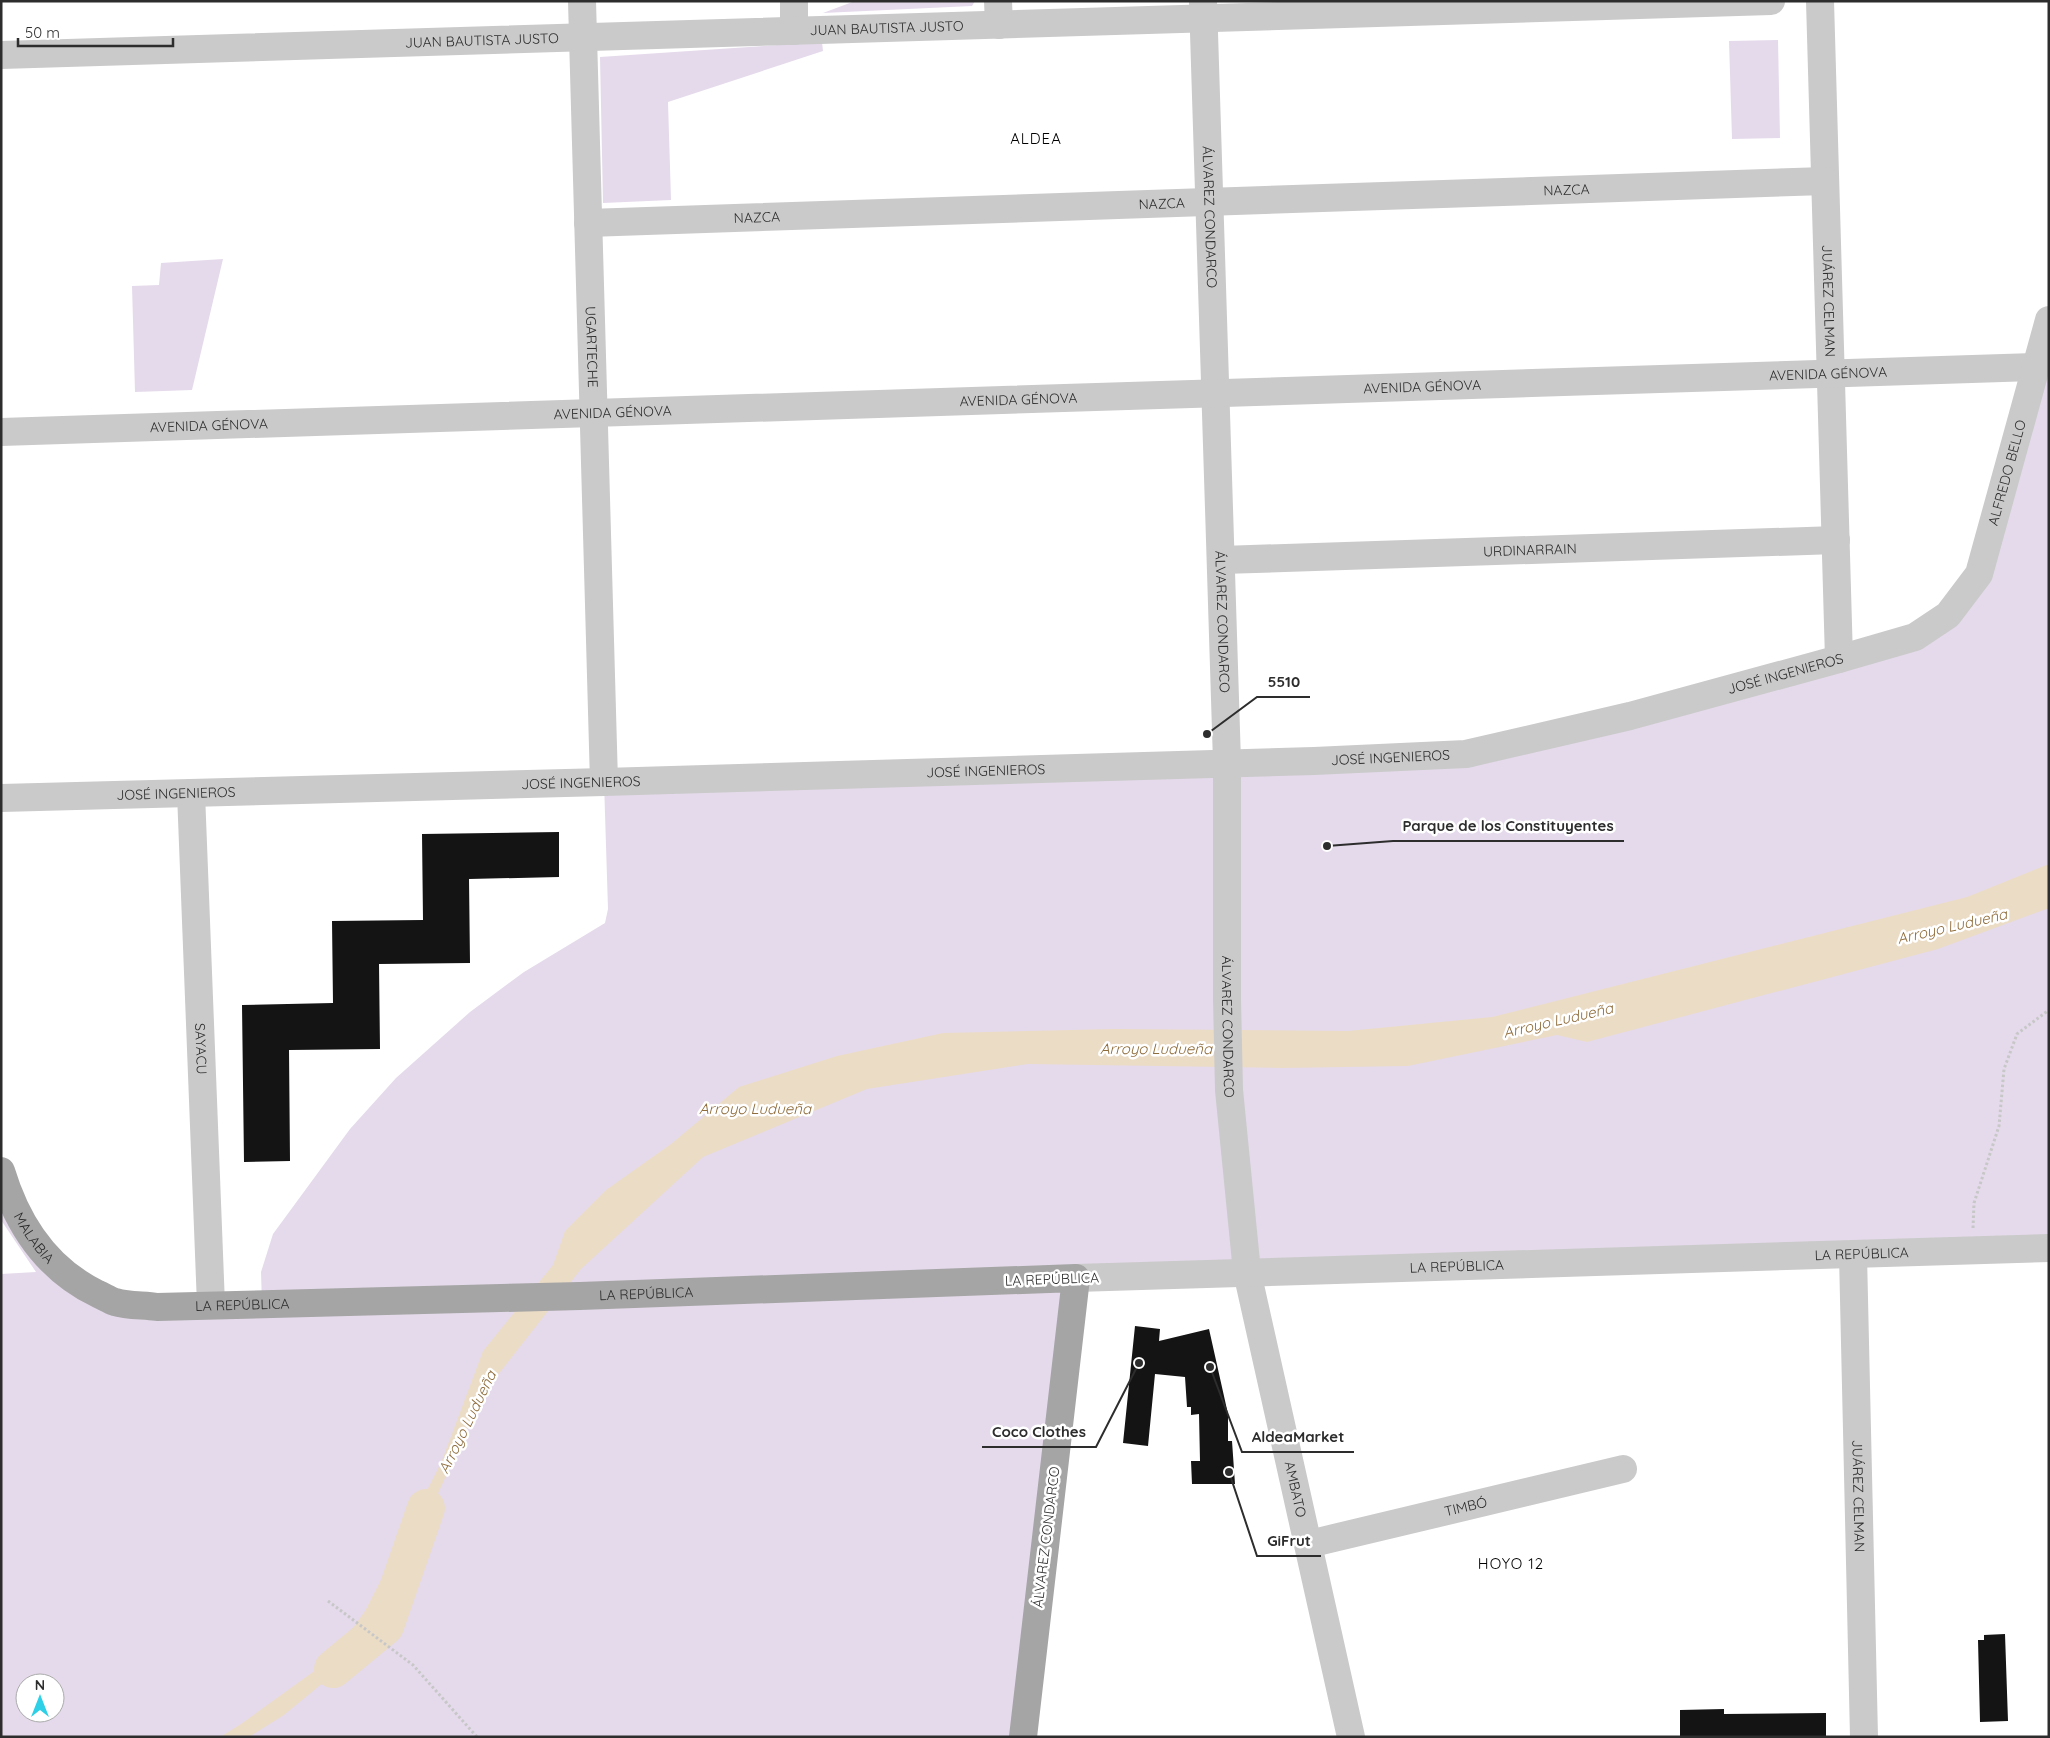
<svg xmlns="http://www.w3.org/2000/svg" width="2050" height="1738" font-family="Quicksand,sans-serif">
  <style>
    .green { fill: #e5daeb; fill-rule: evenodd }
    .water { fill: #ebdcc6 }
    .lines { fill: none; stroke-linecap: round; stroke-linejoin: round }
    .river { stroke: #ebdcc6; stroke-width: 38 }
    .building { fill: #141414 }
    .path { stroke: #c7c7c7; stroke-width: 3; stroke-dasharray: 2.5 2.5; stroke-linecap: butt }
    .minor { stroke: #cacaca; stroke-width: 28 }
    .major { stroke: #a5a5a5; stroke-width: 28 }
    .labels { text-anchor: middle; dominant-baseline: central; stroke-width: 5; stroke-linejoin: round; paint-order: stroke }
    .street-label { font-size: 14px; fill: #2d2d2d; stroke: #fff }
    .neighbourhood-label { font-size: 15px; letter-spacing: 1px; fill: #000; stroke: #fff }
    .water-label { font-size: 15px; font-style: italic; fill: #8f6c3b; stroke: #fff }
    .leader { fill: none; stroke: #2d2d2d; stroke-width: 2 }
    .callout-dot { fill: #2d2d2d; stroke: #fff; stroke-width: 2 }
    .callout-label { font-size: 15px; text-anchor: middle; font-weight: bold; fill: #2d2d2d; stroke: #fff; stroke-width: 5; stroke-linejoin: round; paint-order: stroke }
  </style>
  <rect width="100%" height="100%" fill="#fff"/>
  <g class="green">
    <path d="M855,1h120l-3,5 -149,7z"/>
    <path d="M1778,40l2,98 -48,1 -3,-98z"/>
    <path d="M822,42l1,9 -155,51 3,98 -68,3 -3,-146z"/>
    <path d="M223,259l-31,131 -57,2 -3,-106 27,-1 2,-22z"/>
    <path d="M2049,320v928l-973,30 -53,459h-1022v-463l35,-2 -35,-52v-49l81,115 180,18 -1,-32 12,-38 77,-105 46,-51 74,-66 54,-40 81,-49 3,-14 -4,-127 862,-28 449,-117 64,-63zM25,1683h30v30h-30z"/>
  </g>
  <path class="water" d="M2049,864v44l-111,41 -351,93 -30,-7 -149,31 -126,2 -254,-4 -161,25 -164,68 -122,112 -98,125 -113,250 -86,71 -35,22h-29l21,-13 90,-65 34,-48 76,-148 42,-112 70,-86 12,-34 41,-41 65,-46 68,-57 98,-31 106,-23 171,-4 234,2 144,-14 475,-120z"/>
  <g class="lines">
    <path class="river" d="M333,1669l52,-43 41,-118"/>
  </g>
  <g class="building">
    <path d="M559,832v45l-90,2 1,84 -91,1 1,85 -91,1 1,111 -46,1 -2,-157 91,-2 -1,-82 91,-1 -1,-86z"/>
    <path d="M1135,1326l25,3 -1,12 50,-12 19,85v27h4l3,43h-43l-1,-23h9l-1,-47 -8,1v-8h-4l-2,-30 -30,-3 -7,72 -25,-3z"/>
    <path d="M2005,1634l3,87 -28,1 -2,-82h6v-5z"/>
    <path d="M1724,1709v5l102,-1v24h-146v-27z"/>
  </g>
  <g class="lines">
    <g class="path">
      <path d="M1973,1228l1,-25 25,-77 5,-57 13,-35 32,-24"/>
      <path d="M328,1601l85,64 64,72"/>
    </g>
    <g class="minor">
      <path id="s1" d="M582,1l22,781"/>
      <path d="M794,1v30"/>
      <path d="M998,1l1,24"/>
      <path id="s2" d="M1203,1l24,761v237l2,91 18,182 104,465"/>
      <path id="s3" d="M1820,1l19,658"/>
      <path id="s4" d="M1,55l1770,-54"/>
      <path id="s5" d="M588,223l1237,-42"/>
      <path id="s6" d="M1,432l2034,-65"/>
      <path id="s7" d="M1222,560l614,-20"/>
      <path id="s8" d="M191,793l20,512"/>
      <path id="s9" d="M1,798l603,-16 710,-21 152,-7 164,-38 209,-57 76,-22 33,-22 31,-41 70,-254"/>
      <path id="s10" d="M1853,1255l11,482"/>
      <path id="s11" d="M1076,1278l973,-30"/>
      <path id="s12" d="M1309,1544l314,-75"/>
    </g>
    <path class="major" id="s13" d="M1,1171c16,53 45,98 97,123 5,2 11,6 17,8 13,4 29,3 42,5l423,-11 496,-18 -53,459"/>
  </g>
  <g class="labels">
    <g class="street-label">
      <text stroke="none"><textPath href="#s4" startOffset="886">JUAN BAUTISTA JUSTO</textPath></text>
      <text stroke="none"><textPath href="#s4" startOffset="481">JUAN BAUTISTA JUSTO</textPath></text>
      <text stroke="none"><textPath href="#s5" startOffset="979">NAZCA</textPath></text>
      <text stroke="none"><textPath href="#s5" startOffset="574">NAZCA</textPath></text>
      <text stroke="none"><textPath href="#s5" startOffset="169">NAZCA</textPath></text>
      <text stroke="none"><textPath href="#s2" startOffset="216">ÁLVAREZ CONDARCO</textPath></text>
      <text stroke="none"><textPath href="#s3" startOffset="300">JUÁREZ CELMAN</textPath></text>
      <text stroke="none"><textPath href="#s1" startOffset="346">UGARTECHE</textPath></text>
      <text stroke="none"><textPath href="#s6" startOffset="1828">AVENIDA GÉNOVA</textPath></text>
      <text stroke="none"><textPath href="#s6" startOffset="1422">AVENIDA GÉNOVA</textPath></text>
      <text stroke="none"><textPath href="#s6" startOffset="1018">AVENIDA GÉNOVA</textPath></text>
      <text stroke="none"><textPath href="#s6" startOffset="612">AVENIDA GÉNOVA</textPath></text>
      <text stroke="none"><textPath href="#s6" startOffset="208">AVENIDA GÉNOVA</textPath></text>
      <text stroke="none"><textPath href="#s9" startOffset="2126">ALFREDO BELLO</textPath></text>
      <text stroke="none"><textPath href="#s7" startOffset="308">URDINARRAIN</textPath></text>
      <text stroke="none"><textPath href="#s2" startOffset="621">ÁLVAREZ CONDARCO</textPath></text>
      <text stroke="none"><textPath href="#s9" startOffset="1795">JOSÉ INGENIEROS</textPath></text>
      <text stroke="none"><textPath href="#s9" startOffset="1390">JOSÉ INGENIEROS</textPath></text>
      <text stroke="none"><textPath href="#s9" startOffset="985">JOSÉ INGENIEROS</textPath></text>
      <text stroke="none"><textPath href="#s9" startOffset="580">JOSÉ INGENIEROS</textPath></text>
      <text stroke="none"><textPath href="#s9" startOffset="175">JOSÉ INGENIEROS</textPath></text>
      <text stroke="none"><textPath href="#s2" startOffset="1026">ÁLVAREZ CONDARCO</textPath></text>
      <text stroke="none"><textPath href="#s8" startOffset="256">SAYACU</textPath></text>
      <text stroke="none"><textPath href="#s13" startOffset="75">MALABIA</textPath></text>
      <text stroke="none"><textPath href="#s11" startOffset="786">LA REPÚBLICA</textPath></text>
      <text stroke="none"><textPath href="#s11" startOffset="381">LA REPÚBLICA</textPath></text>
      <text transform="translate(1052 1279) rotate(-2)">LA REPÚBLICA</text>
      <text stroke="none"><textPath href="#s13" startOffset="712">LA REPÚBLICA</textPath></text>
      <text stroke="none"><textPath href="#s13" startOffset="308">LA REPÚBLICA</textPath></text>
      <text stroke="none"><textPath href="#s2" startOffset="1495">AMBATO</textPath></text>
      <text stroke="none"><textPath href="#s10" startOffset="241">JUÁREZ CELMAN</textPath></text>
      <text stroke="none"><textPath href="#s12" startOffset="161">TIMBÓ</textPath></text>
      <text transform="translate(1046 1537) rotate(-83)">ÁLVAREZ CONDARCO</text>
    </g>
    <g class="neighbourhood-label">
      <text x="1036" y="138">ALDEA</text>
      <text x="1511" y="1563">HOYO 12</text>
    </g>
    <g class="water-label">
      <text transform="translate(1952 926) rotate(-13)">Arroyo Ludueña</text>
      <text transform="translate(1558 1020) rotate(-13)">Arroyo Ludueña</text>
      <text x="1156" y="1048">Arroyo Ludueña</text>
      <text x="755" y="1108">Arroyo Ludueña</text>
      <text transform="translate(467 1422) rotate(-64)">Arroyo Ludueña</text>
    </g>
  </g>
  <path class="leader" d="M1207 734L1257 697H1310M1327 846L1393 841H1624M1139 1363L1096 1447H982M1210 1367L1242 1452H1354M1229 1472L1257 1556H1321"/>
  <g class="callout-dot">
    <circle cx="1207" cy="734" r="5"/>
    <circle cx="1327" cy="846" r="5"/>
    <circle cx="1139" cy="1363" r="5"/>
    <circle cx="1210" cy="1367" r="5"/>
    <circle cx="1229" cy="1472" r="5"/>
  </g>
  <g class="callout-label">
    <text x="1284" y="687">5510</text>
    <text x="1508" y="831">Parque de los Constituyentes</text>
    <text x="1039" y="1437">Coco Clothes</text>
    <text x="1298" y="1442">AldeaMarket</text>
    <text x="1289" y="1546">GiFrut</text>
  </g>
  <rect width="2050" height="1738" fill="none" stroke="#2d2d2d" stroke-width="5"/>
  <g transform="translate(40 1698)"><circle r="24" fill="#ffffff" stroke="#ababab"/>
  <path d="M0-4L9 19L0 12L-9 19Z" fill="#2dd0e6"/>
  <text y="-8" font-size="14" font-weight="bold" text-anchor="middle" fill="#2d2d2d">N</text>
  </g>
  <path d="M18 38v8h155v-8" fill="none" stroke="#2d2d2d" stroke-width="2.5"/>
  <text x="25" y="38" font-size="15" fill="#2d2d2d" stroke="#ffffff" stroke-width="4" paint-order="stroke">50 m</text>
</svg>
